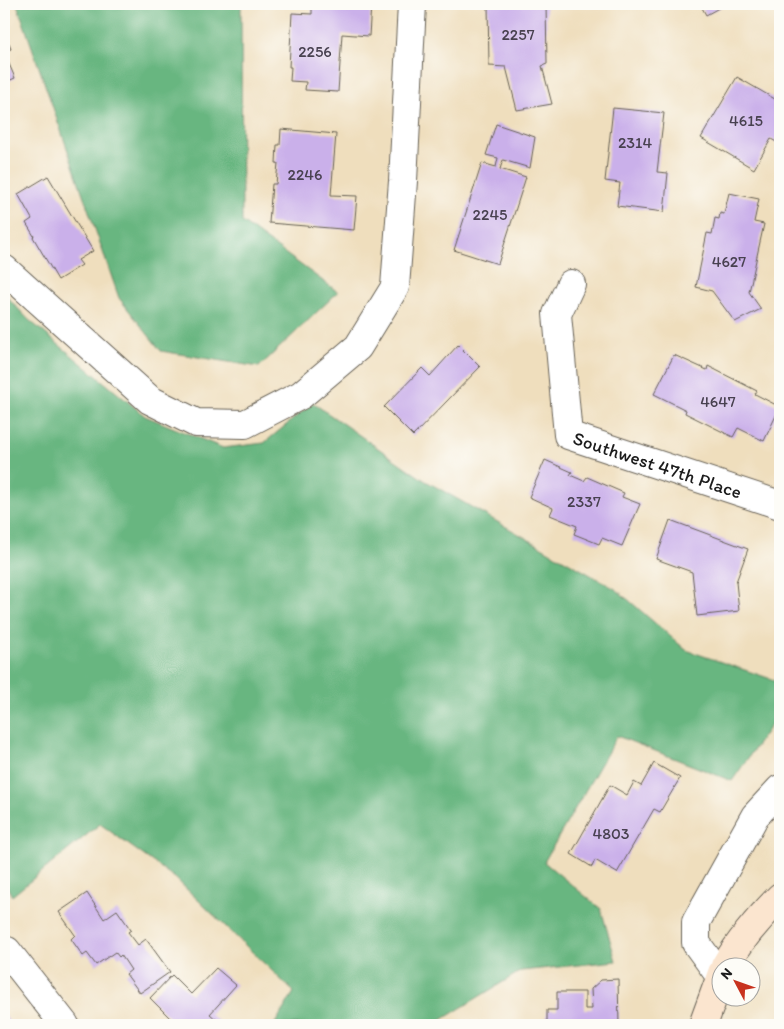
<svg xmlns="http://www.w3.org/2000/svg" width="784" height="1029" font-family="Itim,sans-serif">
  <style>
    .forest { fill: #68b680; stroke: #42694e }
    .building { fill: #cab0ea }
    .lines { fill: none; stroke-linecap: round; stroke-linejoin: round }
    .minor-casing { stroke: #666054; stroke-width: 30 }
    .secondary-casing { stroke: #666054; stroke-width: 30 }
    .minor { stroke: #fff; stroke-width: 28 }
    .secondary { stroke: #fbe5cf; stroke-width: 28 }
    .labels { text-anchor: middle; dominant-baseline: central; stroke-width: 4; stroke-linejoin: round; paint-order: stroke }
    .number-label { font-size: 16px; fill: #484150 }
    .street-label { font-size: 19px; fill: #1c1c1c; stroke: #fdfcf7 }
  </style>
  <rect width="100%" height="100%" fill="#fdfcf7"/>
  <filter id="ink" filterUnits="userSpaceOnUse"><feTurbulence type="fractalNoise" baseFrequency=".02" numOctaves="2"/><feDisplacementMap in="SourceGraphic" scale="10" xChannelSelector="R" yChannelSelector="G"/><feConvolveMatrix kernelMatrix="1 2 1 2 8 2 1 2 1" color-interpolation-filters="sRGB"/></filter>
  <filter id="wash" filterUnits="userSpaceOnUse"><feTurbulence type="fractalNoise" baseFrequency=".0096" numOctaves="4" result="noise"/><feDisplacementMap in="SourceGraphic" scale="20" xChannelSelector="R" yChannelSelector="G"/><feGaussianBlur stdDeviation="1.12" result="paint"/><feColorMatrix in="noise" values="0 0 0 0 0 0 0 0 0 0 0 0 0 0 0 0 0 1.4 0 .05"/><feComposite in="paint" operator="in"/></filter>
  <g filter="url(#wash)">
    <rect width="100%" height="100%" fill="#efdebd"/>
    <g class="forest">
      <path d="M17,4h224l1,218 96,70 -79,75 -98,-16 -42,-53z"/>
      <path d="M4,294l25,26 116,96 78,32 41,-5 49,-40 111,77 193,110 69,60 94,32v30l-48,69 -115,-45 -73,126 57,47 15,52 -95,10 -83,51 1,3h-165l20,-33 -119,-114 -75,-54 -88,72 -8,-15z"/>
    </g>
    <g id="blocks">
      <g class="building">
        <path d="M312,4h59l-2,32 -27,-2 -4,58 -33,-2 1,-8 -16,-1 1,-14h-2l3,-54 20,1z"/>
        <path d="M488,4h58l1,60 -5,2 10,38 -35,6 -11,-43 -17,-1z"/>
        <path d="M700,4h26l-20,11z"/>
        <path d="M4,31l7,18 -7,3z"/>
        <path d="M4,52l11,26 -11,5z"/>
        <path d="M737,77l43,25v42l-9,-5 -17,30 -53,-31z"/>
        <path d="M613,108l51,5 -7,59 11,1 -4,39 -47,-6 3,-23 -15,-2z"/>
        <path d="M496,124l39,13 -5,31 -27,-8 -3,9 26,8 -28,87 -44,-14 28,-87 14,4 2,-9 -12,-3z"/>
        <path d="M281,129l55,5 -5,61 26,1 -3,34 -85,-7 3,-39h4l2,-21h-2l1,-18h3z"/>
        <path d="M48,176l45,75 -15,9 4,5 -24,15 -25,-43 1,-1 -8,-13 6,-4 -14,-25z"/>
        <path d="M729,193l30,6 -5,23 10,2 -15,68 12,17 -26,13 -23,-31 -16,-4 11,-54 5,1 3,-16 4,1 1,-6 4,1z"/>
        <path d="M458,345l22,22 -67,69 -29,-29 38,-39 8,8z"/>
        <path d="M674,355l33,15 1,-4 49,25 -2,3 25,13 -16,34 -26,-13 -5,9 -48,-24 1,-3 -32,-16z"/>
        <path d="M545,460l27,12 -2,3 14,6 3,-4 37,16 -2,4 18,7 -18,42 -20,-8 -3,6 -25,-10 3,-8 -27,-11 3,-7 -24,-11z"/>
        <path d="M670,520l78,29 -12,33 3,29 -42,5 -5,-44 -36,-13z"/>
        <path d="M654,763l26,15 -20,34 -6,-3 -37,64 -22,-13 -3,7 -21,-13 39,-69 17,10 7,-13 7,4z"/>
        <path d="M87,893l17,26 13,-9 14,20 -3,2 10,13 8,-6 24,33 -30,21 -14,-19 5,-4 -10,-15 -2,2 -4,-5 -19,13 -9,-12 -4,3 -12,-17 4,-4 -16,-23z"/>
        <path d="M216,968l20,17 -26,29 13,11h-56l5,-5 -22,-22 22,-23 19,19z"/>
        <path d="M618,979l1,46h-72v-15h10v-18h28v17h7l-1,-20 10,-9z"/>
        <path d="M4,1014l7,11h-7z"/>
      </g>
    </g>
  </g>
  <g filter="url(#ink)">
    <use href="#blocks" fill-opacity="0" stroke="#666054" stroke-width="1"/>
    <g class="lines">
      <g class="minor-casing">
        <g id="minor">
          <path d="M4,269l146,131 46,23 49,1 56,-29 57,-48 37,-60 8,-106 9,-177"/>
          <path id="s1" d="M571,284l-14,30 11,121 212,70"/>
          <path d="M7,951l58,74"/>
          <path d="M720,976l-24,-33v-21l59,-106 25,-27"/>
        </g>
      </g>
      <g class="secondary-casing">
        <g id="secondary">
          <path d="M725,966c15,-26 34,-48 55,-69"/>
          <path d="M703,1025l19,-52"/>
        </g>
      </g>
      <use href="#minor" class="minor"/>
      <use href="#secondary" class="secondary"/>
    </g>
  </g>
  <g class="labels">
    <g class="number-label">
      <text x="518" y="34">2257</text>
      <text x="315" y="51">2256</text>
      <text x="746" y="120">4615</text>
      <text x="635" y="142">2314</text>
      <text x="305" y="174">2246</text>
      <text x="490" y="214">2245</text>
      <text x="729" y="261">4627</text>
      <text x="718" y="401">4647</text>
      <text x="584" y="501">2337</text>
      <text x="611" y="833">4803</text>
    </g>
    <g class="street-label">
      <text stroke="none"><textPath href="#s1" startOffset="249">Southwest 47th Place</textPath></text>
    </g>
  </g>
  <rect width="784" height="1029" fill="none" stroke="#fdfcf7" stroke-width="20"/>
  <g transform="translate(736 982) rotate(311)"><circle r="24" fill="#fdfcf7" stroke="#a3a29f"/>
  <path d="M0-4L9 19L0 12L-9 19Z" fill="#c8321e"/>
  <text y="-8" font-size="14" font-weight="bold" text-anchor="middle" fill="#1c1c1c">N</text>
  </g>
</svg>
